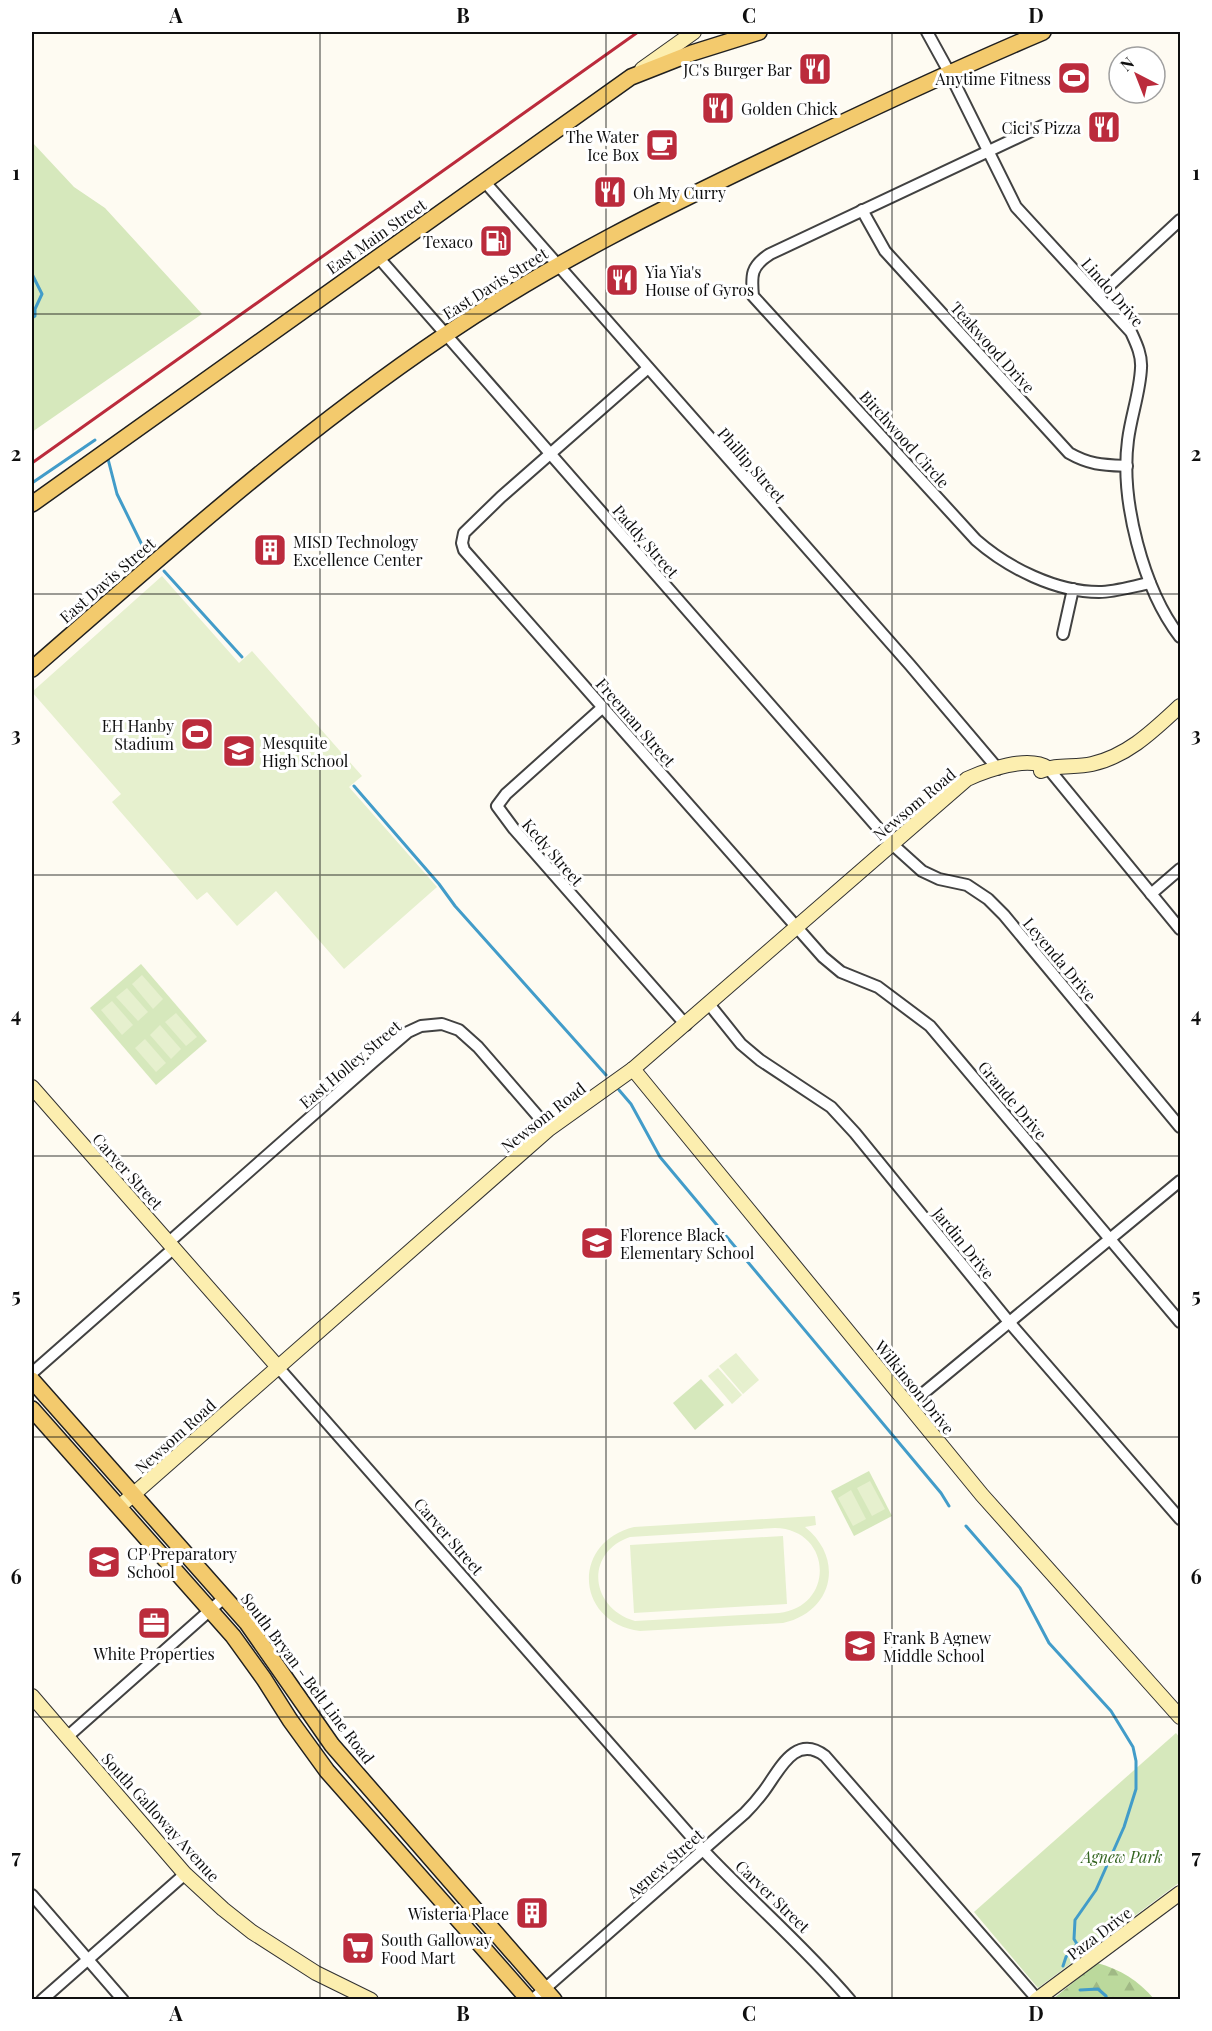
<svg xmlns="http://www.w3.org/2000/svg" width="1212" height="2031" font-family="'Playfair Display',serif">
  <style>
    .forest { fill: url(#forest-firs) }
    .park { fill: #d6e8bc }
    .pitch { fill: #e6f0ce; fill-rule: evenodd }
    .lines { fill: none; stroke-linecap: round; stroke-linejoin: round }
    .stream { stroke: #429cc9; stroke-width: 3 }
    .street-casing { stroke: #424242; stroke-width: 14 }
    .secondary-casing { stroke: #313131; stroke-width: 16 }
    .primary-casing { stroke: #202020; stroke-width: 18 }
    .street { stroke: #fff; stroke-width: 10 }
    .secondary { stroke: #fceeaf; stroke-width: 14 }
    .primary { stroke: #f3ca6d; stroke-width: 15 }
    .rail { stroke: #bb2b3c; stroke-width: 3 }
    .grid { fill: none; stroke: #0f0f0f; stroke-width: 1.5; stroke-opacity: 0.55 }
    .labels { text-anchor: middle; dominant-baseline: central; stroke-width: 6; stroke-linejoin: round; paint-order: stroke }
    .poi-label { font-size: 16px; fill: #0f0f0f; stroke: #fff; text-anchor: start }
    .street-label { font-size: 16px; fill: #0f0f0f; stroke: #fff }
    .park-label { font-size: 16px; font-style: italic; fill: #346521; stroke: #fff }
    .neatline { fill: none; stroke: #0f0f0f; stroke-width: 2 }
    .grid-label { font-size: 20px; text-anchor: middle; font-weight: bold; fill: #0f0f0f }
  </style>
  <defs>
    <pattern id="forest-firs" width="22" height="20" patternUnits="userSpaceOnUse" patternTransform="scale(1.5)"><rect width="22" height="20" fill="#bbd99c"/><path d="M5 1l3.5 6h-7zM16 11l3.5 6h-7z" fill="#a0b985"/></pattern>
  </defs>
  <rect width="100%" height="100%" fill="#fefbf2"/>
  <path class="forest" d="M1097,1963c23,6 42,18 57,36h-101z"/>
  <g class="park">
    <path d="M32,142l42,45 31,21 97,106 -170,118z"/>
    <path d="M141,964l66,77 -51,44 -66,-77z"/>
    <path d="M701,1379l23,26 -29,25 -22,-27z"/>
    <path d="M869,1471l23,45 -38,20 -23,-45z"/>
    <path d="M1176,1733l4,5v144l-142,106 -64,-76z"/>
  </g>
  <g class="pitch">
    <path d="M162,576l77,87 13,-12 110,125 -13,11 88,100 -93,82 -68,-78 -39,35 -30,-34 -10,8 -85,-98 9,-8 -89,-102z"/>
    <path d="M142,975l21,24 -10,10 -21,-25z"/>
    <path d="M127,988l21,24 -10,9 -22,-24z"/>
    <path d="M112,1001l21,24 -11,10 -21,-25z"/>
    <path d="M176,1013l21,24 -11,9 -21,-24z"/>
    <path d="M160,1025l21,24 -10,10 -21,-24z"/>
    <path d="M145,1039l21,24 -10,9 -21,-24z"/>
    <path d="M736,1353l23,27 -16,14 -24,-28z"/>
    <path d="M718,1368l24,27 -10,9 -24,-28z"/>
    <path d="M870,1481l15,28 -13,7 -15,-28z"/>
    <path d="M851,1490l15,29 -13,7 -15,-28z"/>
    <path d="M815,1516l1,9 -11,2c40,32 28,85 -22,96l-143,8c-64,-8 -70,-88 -6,-104zM775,1528c57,1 61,78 4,85l-144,8c-45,-13 -51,-68 -5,-84z"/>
    <path d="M783,1536l4,68 -153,9 -4,-68z"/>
  </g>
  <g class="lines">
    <g class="stream">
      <path d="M32,274l10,20 -7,15v7l-3,2"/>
      <path d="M108,459l9,35 27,55"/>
      <path d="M32,483l63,-43"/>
      <path d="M164,571l78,86"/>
      <path d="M354,786l85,98 16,22 151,169"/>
      <path d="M619,1090l12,14 29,53 281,336 8,13"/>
      <path d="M966,1526l54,62 29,55 62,68 22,36 3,14v28l-12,38 -28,63 -21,30 -1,19 3,5 -11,13 -3,9"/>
      <path d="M1080,1990l18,-1 8,7 1,4"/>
    </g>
    <g class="street-casing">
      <g id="street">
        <path d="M927,32l22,40 67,135 115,125c5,11 11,23 10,36 -1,24 -10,48 -13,72 -8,60 15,149 52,197"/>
        <path d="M1042,126l-272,128c-19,12 -19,21 -17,42l223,244c32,28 80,52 123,52 16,0 35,-6 51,-9"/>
        <path d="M484,181l426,484 88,104"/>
        <path d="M862,210l23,41 184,202c21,12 34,12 58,13"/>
        <path d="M378,257l514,587 30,27 17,8 28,6 21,14 16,16 176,212"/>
        <path d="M1098,296l82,-76"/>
        <path d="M648,368l-147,129 -37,36 -2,10 2,7 359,407 18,15 37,15 52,39 250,296"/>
        <path d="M1063,634l10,-45"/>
        <path d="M603,707l-97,87 -9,12 17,23 172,196"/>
        <path d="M1048,768l132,161"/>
        <path d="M1151,894l29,-25"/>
        <path d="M709,1004l32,40 19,16 71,47 24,26 154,189 171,197"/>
        <path d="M169,1242l204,-180 35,-30 13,-6 21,-2 17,6 19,17 71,82"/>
        <path d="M277,1366l426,484c48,51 101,96 147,150"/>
        <path d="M32,1373l142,-125"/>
        <path d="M909,1405l271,-224"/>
        <path d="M67,1737l158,-140"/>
        <path d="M32,1895l91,105"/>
        <path d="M42,2000l143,-126"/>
        <path d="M532,2000l213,-187c7,-7 13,-14 19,-22 15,-20 31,-58 61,-35l212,243"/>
      </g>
    </g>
    <g class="secondary-casing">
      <g id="secondary">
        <path d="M642,69l52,-37"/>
        <path d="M1041,771c15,-7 34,-3 51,-7 36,-8 62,-34 88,-58"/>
        <path d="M633,1069l349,426 198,222"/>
        <path d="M32,1087l245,279"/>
        <path d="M119,1507l430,-378 84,-60 334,-290c20,-9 61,-24 81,-11"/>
        <path d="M32,1696l153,178 38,35 29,23 64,41 55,27"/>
        <path d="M1036,2000l144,-107"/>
      </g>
    </g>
    <g class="primary-casing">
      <g id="primary">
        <path d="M32,504l599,-427 61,-24 67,-21"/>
        <path d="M32,669c133,-116 266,-235 413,-334 108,-73 222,-129 340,-185 85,-41 171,-81 258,-118"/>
        <path d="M32,1380l215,243 85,122 222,255"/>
        <path d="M32,1409l201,227 31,43 26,41 37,51 202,229"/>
      </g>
    </g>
    <use href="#street" class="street"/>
    <use href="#secondary" class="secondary"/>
    <use href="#primary" class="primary"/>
    <path class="rail" d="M32,463l606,-431"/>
  </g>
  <path class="grid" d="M320,32v1968M606,32v1968M892,32v1968M32,314h1148M32,594h1148M32,875h1148M32,1156h1148M32,1437h1148M32,1717h1148"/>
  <defs>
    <g id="restaurant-square" transform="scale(1.725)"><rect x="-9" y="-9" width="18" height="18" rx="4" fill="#bb2b3c" stroke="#fff"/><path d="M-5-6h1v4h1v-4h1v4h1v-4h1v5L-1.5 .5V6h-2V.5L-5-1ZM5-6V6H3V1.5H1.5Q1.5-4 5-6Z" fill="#fff"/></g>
    <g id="stadium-square" transform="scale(1.725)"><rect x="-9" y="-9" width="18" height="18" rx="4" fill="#bb2b3c" stroke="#fff"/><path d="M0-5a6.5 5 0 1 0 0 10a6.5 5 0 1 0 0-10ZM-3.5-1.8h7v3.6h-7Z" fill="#fff"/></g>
    <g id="cafe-square" transform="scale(1.725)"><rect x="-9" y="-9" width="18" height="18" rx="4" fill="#bb2b3c" stroke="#fff"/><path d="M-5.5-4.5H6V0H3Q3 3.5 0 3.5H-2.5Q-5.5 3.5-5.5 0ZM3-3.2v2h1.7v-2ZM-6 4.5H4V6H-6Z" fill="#fff"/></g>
    <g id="fuel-square" transform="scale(1.725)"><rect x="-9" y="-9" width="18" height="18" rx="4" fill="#bb2b3c" stroke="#fff"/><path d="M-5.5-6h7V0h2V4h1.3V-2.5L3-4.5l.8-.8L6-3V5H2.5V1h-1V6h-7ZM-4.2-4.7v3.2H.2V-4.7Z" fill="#fff"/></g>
    <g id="building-square" transform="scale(1.725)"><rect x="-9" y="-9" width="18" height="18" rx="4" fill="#bb2b3c" stroke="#fff"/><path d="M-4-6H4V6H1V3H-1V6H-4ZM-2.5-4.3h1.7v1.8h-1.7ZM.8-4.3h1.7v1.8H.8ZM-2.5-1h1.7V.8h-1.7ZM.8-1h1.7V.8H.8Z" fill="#fff"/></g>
    <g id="school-square" transform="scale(1.725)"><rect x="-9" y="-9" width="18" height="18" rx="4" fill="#bb2b3c" stroke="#fff"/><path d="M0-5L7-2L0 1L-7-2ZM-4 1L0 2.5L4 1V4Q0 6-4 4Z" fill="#fff"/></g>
    <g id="office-square" transform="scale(1.725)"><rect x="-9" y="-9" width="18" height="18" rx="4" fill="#bb2b3c" stroke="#fff"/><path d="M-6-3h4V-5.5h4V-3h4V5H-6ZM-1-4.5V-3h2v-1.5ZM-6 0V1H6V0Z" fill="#fff"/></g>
    <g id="supermarket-square" transform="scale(1.725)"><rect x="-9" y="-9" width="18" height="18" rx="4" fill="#bb2b3c" stroke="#fff"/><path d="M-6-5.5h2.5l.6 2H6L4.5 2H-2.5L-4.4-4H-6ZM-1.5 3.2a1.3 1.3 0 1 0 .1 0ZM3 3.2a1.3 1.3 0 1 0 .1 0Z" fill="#fff"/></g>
  </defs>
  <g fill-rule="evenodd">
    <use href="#restaurant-square" x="815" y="69"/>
    <use href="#stadium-square" x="1074" y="78"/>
    <use href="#restaurant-square" x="718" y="108"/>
    <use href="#restaurant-square" x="1104" y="127"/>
    <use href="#cafe-square" x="662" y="145"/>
    <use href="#restaurant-square" x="610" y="192"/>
    <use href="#fuel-square" x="496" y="241"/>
    <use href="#restaurant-square" x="622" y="280"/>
    <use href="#building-square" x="270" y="550"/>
    <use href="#stadium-square" x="197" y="734"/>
    <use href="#school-square" x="239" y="751"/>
    <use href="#school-square" x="597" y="1243"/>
    <use href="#school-square" x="104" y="1562"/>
    <use href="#office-square" x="154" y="1623"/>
    <use href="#school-square" x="860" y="1646"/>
    <use href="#building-square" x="532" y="1913"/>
    <use href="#supermarket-square" x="358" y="1948"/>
  </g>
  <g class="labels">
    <g class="poi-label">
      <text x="792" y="69" text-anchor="end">JC's Burger Bar</text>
      <text x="1051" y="78" text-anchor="end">Anytime Fitness</text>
      <text x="741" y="108">Golden Chick</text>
      <text x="1081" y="127" text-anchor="end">Cici's Pizza</text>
      <text x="639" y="136" text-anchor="end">The Water<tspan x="639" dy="18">Ice Box</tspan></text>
      <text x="633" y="192">Oh My Curry</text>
      <text x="473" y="241" text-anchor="end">Texaco</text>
      <text x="645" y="271">Yia Yia's<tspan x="645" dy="18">House of Gyros</tspan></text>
      <text x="293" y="541">MISD Technology<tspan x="293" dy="18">Excellence Center</tspan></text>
      <text x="174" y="725" text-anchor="end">EH Hanby<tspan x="174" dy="18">Stadium</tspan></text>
      <text x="262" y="742">Mesquite<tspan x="262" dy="18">High School</tspan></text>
      <text x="620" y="1234">Florence Black<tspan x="620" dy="18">Elementary School</tspan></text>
      <text x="127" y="1553">CP Preparatory<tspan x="127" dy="18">School</tspan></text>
      <text x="883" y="1637">Frank B Agnew<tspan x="883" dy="18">Middle School</tspan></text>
      <text x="154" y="1653" text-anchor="middle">White Properties</text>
      <text x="509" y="1913" text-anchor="end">Wisteria Place</text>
      <text x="381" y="1939">South Galloway<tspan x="381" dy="18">Food Mart</tspan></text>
    </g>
    <g class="street-label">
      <text transform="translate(376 236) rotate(-35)">East Main Street</text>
      <text transform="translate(495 283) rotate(-32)">East Davis Street</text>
      <text transform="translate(1113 292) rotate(49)">Lindo Drive</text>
      <text transform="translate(993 347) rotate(48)">Teakwood Drive</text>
      <text transform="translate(905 439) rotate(48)">Birchwood Circle</text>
      <text transform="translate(752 465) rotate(49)">Phillip Street</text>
      <text transform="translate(646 541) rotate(49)">Paddy Street</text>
      <text transform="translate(107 580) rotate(-41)">East Davis Street</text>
      <text transform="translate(636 722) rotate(49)">Freeman Street</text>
      <text transform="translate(914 804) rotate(-40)">Newsom Road</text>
      <text transform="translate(553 852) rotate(49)">Kedy Street</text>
      <text transform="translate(1060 959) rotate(50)">Leyenda Drive</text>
      <text transform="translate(350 1064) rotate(-40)">East Holley Street</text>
      <text transform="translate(1013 1100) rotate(50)">Grande Drive</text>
      <text transform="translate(543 1117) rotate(-38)">Newsom Road</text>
      <text transform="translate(128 1171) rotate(48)">Carver Street</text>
      <text transform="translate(964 1243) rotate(51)">Jardin Drive</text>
      <text transform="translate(915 1387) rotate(51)">Wilkinson Drive</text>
      <text transform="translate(175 1436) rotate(-42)">Newsom Road</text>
      <text transform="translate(449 1536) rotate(49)">Carver Street</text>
      <text transform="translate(308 1678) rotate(53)">South Bryan - Belt Line Road</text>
      <text transform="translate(161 1817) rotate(48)">South Galloway Avenue</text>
      <text transform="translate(665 1863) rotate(-41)">Agnew Street</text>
      <text transform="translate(773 1896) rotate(44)">Carver Street</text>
      <text transform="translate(1099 1933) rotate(-37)">Paza Drive</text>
    </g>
    <g class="park-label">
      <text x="1122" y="1856">Agnew Park</text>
    </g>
  </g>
  <rect width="1212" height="2031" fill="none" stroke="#ffffff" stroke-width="66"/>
  <g transform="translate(1137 75) rotate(318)"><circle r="28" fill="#ffffff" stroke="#9f9f9f" stroke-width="1.5"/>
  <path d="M0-4.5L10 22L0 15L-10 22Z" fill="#bb2b3c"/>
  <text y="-9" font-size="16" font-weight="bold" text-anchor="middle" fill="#0f0f0f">N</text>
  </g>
  <rect x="33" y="33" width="1146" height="1965" class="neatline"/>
  <g class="grid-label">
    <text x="176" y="23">A</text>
    <text x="463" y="23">B</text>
    <text x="749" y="23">C</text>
    <text x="1036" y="23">D</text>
    <text x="16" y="180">1</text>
    <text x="1196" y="180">1</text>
    <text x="16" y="461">2</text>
    <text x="1196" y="461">2</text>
    <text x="16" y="742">3</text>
    <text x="1196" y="742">3</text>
    <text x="16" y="1022">4</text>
    <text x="1196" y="1022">4</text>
    <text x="16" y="1303">5</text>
    <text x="1196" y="1303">5</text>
    <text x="16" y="1584">6</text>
    <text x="1196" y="1584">6</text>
    <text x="16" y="1864">7</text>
    <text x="1196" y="1864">7</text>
    <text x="176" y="2021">A</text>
    <text x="463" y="2021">B</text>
    <text x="749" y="2021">C</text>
    <text x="1036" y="2021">D</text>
  </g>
</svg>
